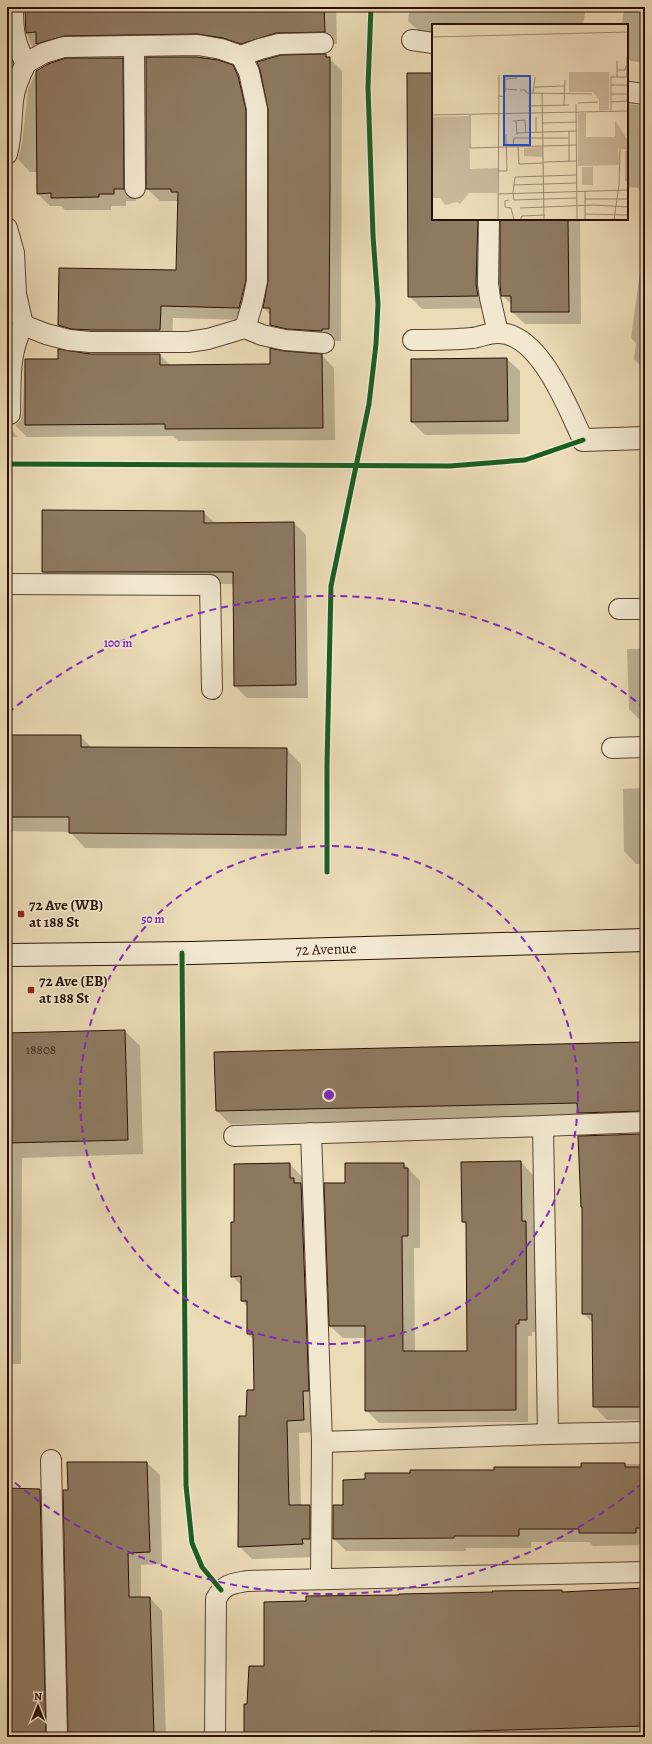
<svg xmlns="http://www.w3.org/2000/svg" width="652" height="1744" font-family="Alegreya,serif">
  <style>
    .shadow { fill: #0003 }
    .building { fill: #8e7a61; stroke: #2a1004 }
    .lines { fill: none; stroke-linecap: round; stroke-linejoin: round }
    .lane-casing { stroke: #5a4331; stroke-width: 22 }
    .street-casing { stroke: #5a4331; stroke-width: 24 }
    .secondary-casing { stroke: #2a1004; stroke-width: 24 }
    .lane { stroke: #f2e8d0; stroke-width: 20 }
    .street { stroke: #f2e8d0; stroke-width: 22 }
    .secondary { stroke: #f2e8d0; stroke-width: 22 }
    .cycleway-casing { stroke: #f2e8d0; stroke-width: 8 }
    .cycleway { stroke: #1b5e20; stroke-width: 5 }
    .ring { fill: none; stroke: #7b2cbf; stroke-width: 2; stroke-dasharray: 7 5 }
    .poi-dot { fill: #8f2418; stroke: #f2e8d0; stroke-width: 1.5 }
    .labels { text-anchor: middle; dominant-baseline: central; stroke-width: 3; stroke-linejoin: round; paint-order: stroke }
    .number-label { font-size: 13px; fill: #432a1b }
    .poi-label { font-size: 15px; font-weight: bold; fill: #2a1004; stroke: #f2e8d0; text-anchor: start }
    .street-label { font-size: 15px; fill: #2a1004; stroke: #f2e8d0 }
    .inset-road { fill: none; stroke: #9e8a6f; stroke-width: 1 }
    .view { fill: #1d4ed8; fill-opacity: 0.15; stroke: #1d4ed8; stroke-width: 2 }
    .inset-edge { fill: none; stroke: #2a1004; stroke-width: 2 }
    .centre { fill: #7b2cbf; stroke: #f2e8d0; stroke-width: 2 }
    .ring-label { font-size: 12px; text-anchor: middle; font-weight: bold; fill: #7b2cbf; stroke: #f2e8d0; stroke-width: 3; stroke-linejoin: round; paint-order: stroke }
  </style>
  <rect width="100%" height="100%" fill="#ebdbb7"/>
  <filter id="stains"><feTurbulence type="fractalNoise" baseFrequency=".005" numOctaves="4"/><feColorMatrix values="0 0 0 0 .2 0 0 0 0 .09 0 0 0 0 .02 0 0 0 .5 -.17"/></filter>
  <radialGradient id="worn" r=".72"><stop offset=".6" stop-color="#630" stop-opacity="0"/><stop offset="1" stop-color="#630" stop-opacity=".3"/></radialGradient>
  <g class="shadow">
    <path d="M7,7h329l1,37 -260,4 -33,11 -12,-12 -5,-13 -2,-26 -5,1 -9,137 -3,19 1,7h-2z"/>
    <path d="M410,7h176l-3,18h-150v10l-12,-2 -13,-12z"/>
    <path d="M624,7h21v56l-14,-2 -4,-4v-32h-5z"/>
    <path d="M326,55l16,16 -1,270h-7v2l-34,-2 -17,-4 -12,-12v-10l-7,-7z"/>
    <path d="M122,59l13,12 1,130h-10v5h-15v4h-46l-4,-4h-11l-12,-12v-22h-8l-12,-13 4,-16 6,-53 8,-18 13,-7z"/>
    <path d="M232,66l13,13 13,45 -6,196 -79,-2 -1,25 -100,-5 -13,-13 118,-54 2,-70h-19l-13,-12z"/>
    <path d="M433,74v145h147l1,105h-56l-13,-12v-7l-10,-10 -1,-75 -5,1 -6,87 -68,1 -13,-13z"/>
    <path d="M627,104l18,2v89l-7,-7 -11,-1z"/>
    <path d="M641,265h4v105l-11,-11 2,-16 -5,-5z"/>
    <path d="M159,354l12,12 100,-1 51,-10 12,13 1,72 -157,1 -5,-5 -146,1 -12,-12 5,-4 2,-6 3,-55h34z"/>
    <path d="M507,359l13,12v63l-95,1 -13,-13v-62z"/>
    <path d="M7,367l6,6 -2,54 1,4 6,6h-11z"/>
    <path d="M203,512l12,11h79l12,12 2,163h-61l-12,-12 -1,-102h-178l-13,-13z"/>
    <path d="M627,649h18v72h-4l-12,-12z"/>
    <path d="M7,736h73l12,12 194,1 15,15v85l-216,-1 -15,-16 -63,-1z"/>
    <path d="M645,788v76h-9l-12,-13 -1,-62z"/>
    <path d="M125,1031l15,15 3,108 -121,4 -1,206h-14v-330z"/>
    <path d="M645,1043v81l-63,-8 -352,8 -13,-13z"/>
    <path d="M645,1135v285h-38l-13,-14 -1,-83 -10,-10v-104l-1,-2z"/>
    <path d="M521,1162l12,13 1,55 5,5 1,97h-8v4h-4v86l-149,1 -13,-13v-72h-23l-13,-12 16,-142 58,-20 16,17v67h-6l1,104h53l-1,-127 -4,-3z"/>
    <path d="M290,1164l12,13v9l11,11 3,235 -17,1 2,73h9l12,12 -7,39 -63,2 -13,-13 8,-129 8,-26 -1,-51 -6,-6v-27l-6,-6v-15l-10,-10 3,-53z"/>
    <path d="M68,1463h79l13,12 2,89 -21,1v33h9l12,13 4,126h-97z"/>
    <path d="M582,1464h63v81l-52,1 -4,-4h-58v6h-65v3h-120l-12,-12 10,-33 151,-35 87,-3z"/>
    <path d="M7,1489l33,1 12,13 5,234h-50z"/>
    <path d="M645,1589v147l-393,1 -7,-7 3,-25 17,-38 135,-71 161,-5 2,2z"/>
  </g>
  <g class="building">
    <path d="M25,7h299l1,25 -49,1 -35,11 -18,-6 -25,-4 -134,2 -28,8v-12l-10,1z"/>
    <path d="M323,54h3v3h4v130l-1,142h-7v2l-35,-2 -17,-4v-17h-7l5,-27v-172l-8,-39 -3,-8 24,-7z"/>
    <path d="M146,57h51l21,3 15,5 5,11 8,34v170l-7,28 -78,-2 -1,24h-69l-20,-1 -13,-4 1,-57 117,2 2,-78h-7v-3h-25z"/>
    <path d="M66,58h57l1,131h-10v5h-15v3l-48,1v-5l-14,1 -1,-123 12,-7z"/>
    <path d="M407,73h26v146h45l-2,65 2,12 -70,1z"/>
    <path d="M500,219h68l1,93h-58v-16h-10l-1,-13z"/>
    <path d="M270,348l14,3 38,3 1,74 -158,1v-5l-140,1v-66h33v-10l32,5h70v11l110,-1z"/>
    <path d="M507,358l1,63 -97,1v-63z"/>
    <path d="M42,510l162,1v12l90,-1 2,163 -62,1 -1,-114h-191z"/>
    <path d="M7,735h74v12l206,1 -1,87 -217,-2v-16h-62z"/>
    <path d="M125,1030l3,110 -121,3v-110z"/>
    <path d="M645,1042v69l-67,2 -1,-10 -361,8 -2,-59z"/>
    <path d="M645,1134v273h-52l-1,-93h-10v-107h-1l-3,-71z"/>
    <path d="M521,1161l1,60h4l1,99h-8v4h-3v86l-151,1v-85h-36l-5,-143h21v-20h59v5h4v68h-6l1,115h64l-1,-129h-4l-1,-60z"/>
    <path d="M290,1163v15h4v5h7l8,208h-6l1,29 -17,1 2,84h21v34h-8l1,5 -65,3 1,-131h7l1,-26h7l-1,-56h-6v-33h-6v-25l-10,1v-55h3v-58z"/>
    <path d="M67,1462h80l3,90 -22,1 1,44h21l4,140h-86l-5,-247h5z"/>
    <path d="M581,1463h44v4h20v61h-9v5h-57v-4h-60v7h-65v2l-121,1v-34h10v-25l22,-1v-6h45v-3h84v-3h87z"/>
    <path d="M7,1488l33,1 6,248h-39z"/>
    <path d="M645,1588v138l-206,6 -68,-1v2h-31v3l-96,1v-33h3l2,-38h15v-64l42,-1v-5l93,-1v-1l94,-2 -1,-1 70,-1v2z"/>
  </g>
  <g class="lines">
    <g class="lane-casing">
      <g id="lane">
        <path d="M412,40l21,3"/>
        <path d="M134,46l1,142"/>
        <path d="M241,56l8,16 8,37v172l-5,24 -7,23"/>
        <path d="M26,63l18,-10 20,-6 134,-2 23,4 20,7 19,-7 19,-5 44,-1"/>
        <path d="M629,92l16,2"/>
        <path d="M7,154c5,-18 4,-34 6,-53 1,-13 7,-26 13,-38 -12,-20 -13,-33 -13,-56"/>
        <path d="M489,219l-1,65 2,14 8,35"/>
        <path d="M7,228l7,25 2,41 7,31c-15,30 -12,56 -13,89"/>
        <path d="M23,325l23,9 23,6 21,2h98l20,-3 37,-11 17,7 23,5 39,3"/>
        <path d="M413,340c20,0 39,0 59,-2 9,-1 18,-6 27,-5 41,1 69,75 84,107"/>
        <path d="M7,584l203,1 2,104"/>
        <path d="M619,609h26"/>
        <path d="M612,748l33,-1"/>
        <path d="M543,1126l102,-4"/>
        <path d="M311,1133l11,309 -1,137"/>
        <path d="M234,1136l309,-10 5,308"/>
        <path d="M322,1442l226,-8 97,-2"/>
        <path d="M51,1460l6,277"/>
        <path d="M215,1737l1,-138c8,-15 15,-15 31,-18l398,-9"/>
      </g>
    </g>
    <g class="street-casing">
      <path id="street" d="M583,440l62,-2"/>
    </g>
    <g class="secondary-casing">
      <path id="secondary" d="M7,955l185,-2 453,-13"/>
    </g>
    <use href="#lane" class="lane"/>
    <use href="#street" class="street"/>
    <use href="#secondary" class="secondary"/>
    <g class="cycleway-casing">
      <g id="cycleway">
        <path d="M7,464l443,2 75,-6 58,-20"/>
        <path d="M327,872v-107l4,-179 38,-182 7,-60 2,-40 -5,-68 -5,-149 3,-80"/>
        <path d="M182,953l4,532 6,58 10,24 19,23"/>
      </g>
    </g>
    <use href="#cycleway" class="cycleway"/>
  </g>
  <g class="ring">
    <circle cx="329" cy="1095" r="249"/>
    <path d="M643 1483A499 499 0 0 1 8 1477M8 713A499 499 0 0 1 643 707"/>
  </g>
  <g class="poi-dot">
    <rect x="17" y="910" width="8" height="8" rx="2"/>
    <rect x="27" y="986" width="8" height="8" rx="2"/>
  </g>
  <g class="labels">
    <g class="number-label">
      <text x="41" y="1049">18808</text>
    </g>
    <g class="poi-label">
      <text x="29" y="905">72 Ave (WB)<tspan x="29" dy="17">at 188 St</tspan></text>
      <text x="39" y="981">72 Ave (EB)<tspan x="39" dy="17">at 188 St</tspan></text>
    </g>
    <g class="street-label">
      <text transform="translate(326 949) rotate(-2)">72 Avenue</text>
    </g>
  </g>
  <g transform="translate(432 24)">
    <rect width="196" height="196" fill="#ebdbb7"/>
    <path d="M137,48h40v38l-10,1v-11l-6,-8h-24zM146,89h8v24h29v-17l13,21v9l-10,-2 1,17 -41,1zM37,92l1,53 28,-1 -1,25h-28l-9,11 -3,-2 -12,3 -5,-7h-8v-81zM110,123l1,10 -19,-1v-8zM150,143h11v18h-11z" fill="#cab899"/>
    <path class="inset-road" d="M0,13l196,-5M185,46h8l1,-4M179,53h17M185,53v-16M195,53v-20M73,55l12,-1M179,61h17M103,63l29,-1M73,65l12,1M88,66h5l2,3 65,1M73,68v-17M101,69l2,-16M110,69l2,127M179,70h17M67,72l5,1v7M179,78l17,-1M146,79l20,-1M144,80l1,116M132,81l1,-25M96,82l41,-1M179,87v-35M0,91l196,-4M38,91v33l107,-3M104,93v15M81,97l12,-1 1,13M84,97l1,14M111,99l34,-1M137,107v30M111,108l34,-1M85,109l26,-1M81,123l1,-9h54M86,123l1,17 25,-1M194,127v30M112,138l33,-1M66,147h9l-1,-37M81,161l64,-2M66,170l130,-4M144,174l-62,2 -1,-7 2,-16 62,-2M153,175h43M77,176l-4,1v6l6,1 3,12M88,184l74,-3 34,2M153,190l43,1M66,196l1,-145M88,196l2,-4 23,-1M153,196v-29M182,196l5,-35 1,-37"/>
    <path class="view" d="M72,52h26v69h-26z"/>
    <rect width="196" height="196" class="inset-edge"/>
  </g>
  <circle cx="329" cy="1095" r="6" class="centre"/>
  <g class="ring-label">
    <text x="118" y="647">100 m</text>
    <text x="153" y="923">50 m</text>
  </g>
  <rect width="652" height="1744" fill="none" stroke="#ebdbb7" stroke-width="24"/>
  <rect x="8" y="8" width="636" height="1728" fill="none" stroke="#2a1004" stroke-width="2"/>
  <rect x="12" y="12" width="628" height="1720" fill="none" stroke="#2a1004"/>
  <g transform="translate(38 1706)" stroke="#f2e8d0" stroke-width="3" paint-order="stroke">
  <path d="M0-3L7 15L0 10L-7 15Z" fill="#2a1004"/>
  <text y="-6" font-size="11" font-weight="bold" text-anchor="middle" fill="#2a1004">N</text>
  </g>
  <rect width="100%" height="100%" filter="url(#stains)"/>
  <rect width="100%" height="100%" fill="url(#worn)"/>
</svg>
